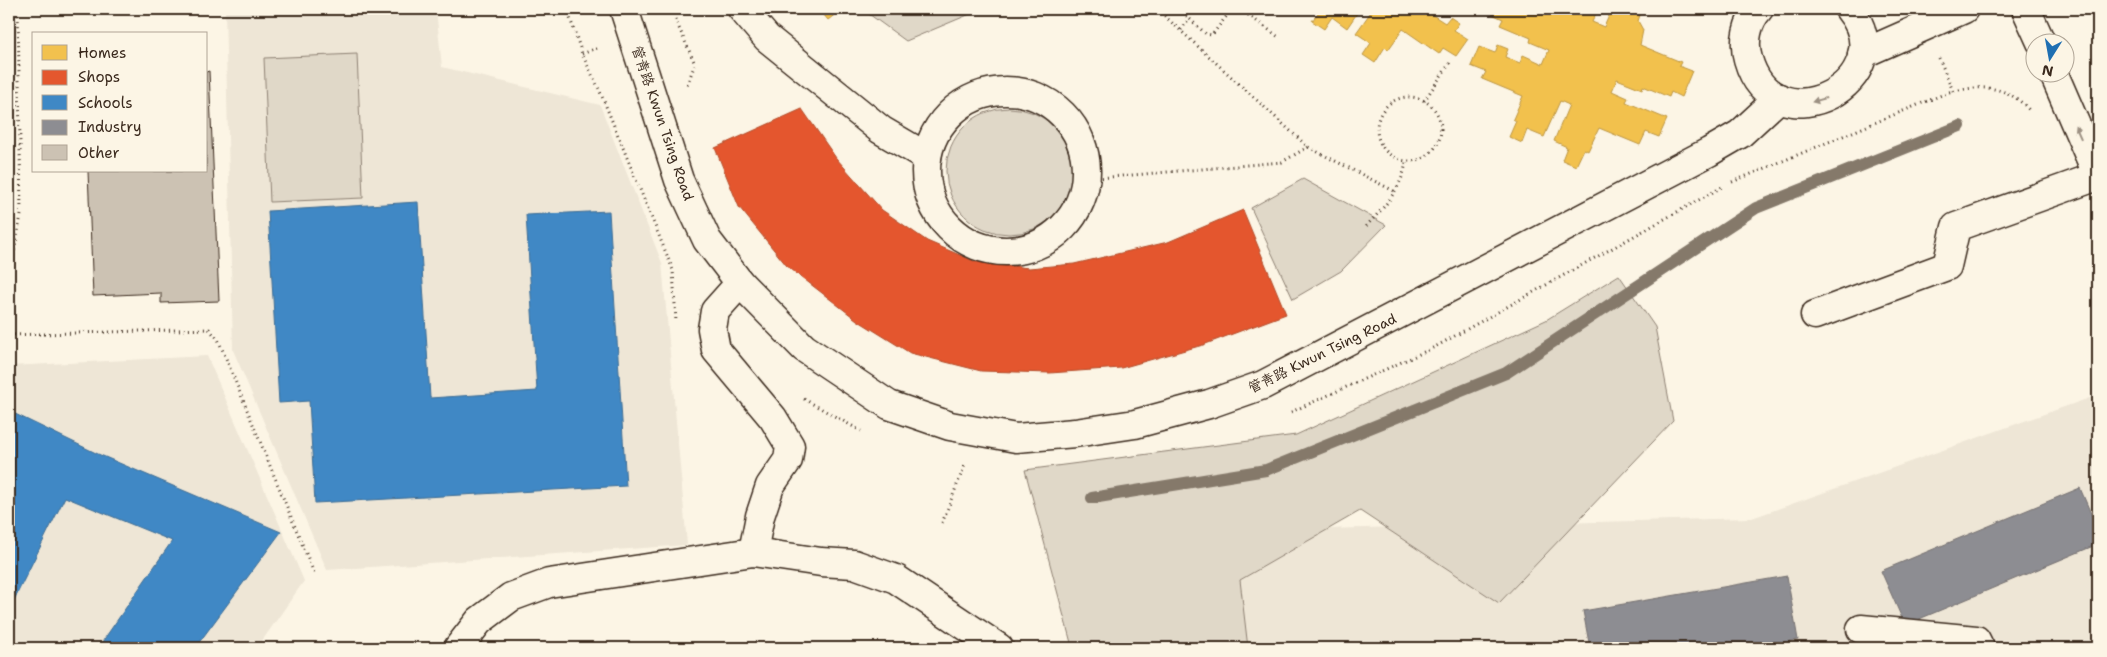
<svg xmlns="http://www.w3.org/2000/svg" width="2107" height="657" font-family="'Shantell Sans','LXGW WenKai TC',sans-serif">
  <style>
    .built { fill: #eee6d6 }
    .green { fill: #e0d8c8; stroke: #8e8173 }
    .homes { fill: #f2c14e; stroke: #bb9440 }
    .shops { fill: #e4572e; stroke: #b14a29 }
    .schools { fill: #3f88c5; stroke: #3e6c93 }
    .industry { fill: #8d8d92; stroke: #746f6f }
    .lines { fill: none; stroke-linecap: round; stroke-linejoin: round }
    .stream { stroke: #85796b; stroke-width: 12 }
    .building { fill: #ccc2b3; stroke: #3b2a1e }
    .minor-casing { stroke: #3b2a1e; stroke-width: 31 }
    .major-casing { stroke: #3b2a1e; stroke-width: 31 }
    .path { stroke: #3b2a1e; stroke-width: 3; stroke-dasharray: 1 4; stroke-linecap: butt }
    .minor { stroke: #fcf5e5; stroke-width: 28 }
    .major { stroke: #fcf5e5; stroke-width: 28 }
    .oneway { fill: #9c9082 }
    .labels { text-anchor: middle; dominant-baseline: central; stroke-width: 5; stroke-linejoin: round; paint-order: stroke }
    .street-label { font-size: 14px; fill: #3b2a1e; stroke: #fcf5e5 }
  </style>
  <rect width="100%" height="100%" fill="#fcf5e5"/>
  <filter id="ink" filterUnits="userSpaceOnUse"><feTurbulence type="fractalNoise" baseFrequency=".02" numOctaves="2"/><feDisplacementMap in="SourceGraphic" scale="10" xChannelSelector="R" yChannelSelector="G"/><feConvolveMatrix kernelMatrix="1 2 1 2 8 2 1 2 1" color-interpolation-filters="sRGB"/></filter>
  <g filter="url(#ink)">
    <g class="built">
      <path d="M225,9h211l6,58 158,38 62,158 25,282 -360,25 -94,-220z"/>
      <path d="M207,356l97,225 -47,67h-248v-282z"/>
      <path d="M2098,395v253h-1005l231,-119 428,-11z"/>
    </g>
    <g class="green">
      <path d="M862,9h120l-76,32z"/>
      <path d="M357,54l6,144 -93,4 -6,-144z"/>
      <circle cx="1009" cy="171" r="63"/>
      <path d="M1303,179l83,46 -45,46 -48,28 -42,-91z"/>
      <path d="M1619,275l36,52 18,94 -174,182 -139,-92 -120,69 8,68h-165l-12,-5 -46,-173 271,-35 250,-115z"/>
    </g>
    <g class="homes">
      <path d="M819,9h23l-14,11z"/>
      <path d="M1321,9h39l-13,19 -15,-11 -8,12 -12,-8z"/>
      <path d="M1373,9h62l-4,5 14,9 5,-6 9,6 -5,7 14,9 -12,17 -13,-8 -4,6 -36,-25 -15,21 -3,-3 -10,16 -12,-8 8,-12 -15,-10z"/>
      <path d="M1495,9h103l-6,13 12,5 8,-18h30l-4,12 5,9 -3,15 41,17 -2,4 13,5 -11,26 -10,-5 -2,5 -26,-11 -1,3 -25,-10 -5,12 16,7 -2,4 41,17 -8,18 -13,-5 -6,13 -41,-17 -11,23 -4,-2 -8,17 -14,-6 5,-13 -13,-6 15,-36 -9,-4 -16,36 -17,-7 -5,13 -13,-6 7,-16 -3,-2 10,-23 -41,-17 4,-7 -15,-6 8,-19 16,6 3,-8 10,4 -3,8 15,6 3,-8 20,9 6,-14 -19,-8 1,-4 -31,-13 3,-6 -11,-5z"/>
    </g>
    <path class="shops" d="M802,109l34,49 46,52 45,31 49,21 53,6 45,-4 94,-22 75,-32 43,104 -83,31 -82,23 -71,5 -69,-2 -71,-18 -53,-33 -70,-54 -48,-59 -24,-59z"/>
    <g class="schools">
      <path d="M418,202l12,196 107,-7 -11,-176 83,-4 17,275 -311,17 -6,-102 -30,2 -11,-192z"/>
      <path d="M9,411l89,43 183,78 -86,116h-97l74,-107 -107,-44 -56,113z"/>
    </g>
    <g class="industry">
      <path d="M2080,488l18,42v14l-193,81 -24,-54z"/>
      <path d="M1787,576l11,64 -50,8h-158l-7,-37z"/>
    </g>
    <g class="lines">
      <path class="stream" d="M1092,498l174,-28 240,-97 250,-165 204,-82"/>
    </g>
    <path class="building" d="M209,71l10,230 -58,2v-10l-68,3 -5,-125h118v-99z"/>
    <g class="lines">
      <g class="minor-casing">
        <g id="minor">
          <path d="M624,9l55,171 28,60 33,43 64,65 85,57 61,21 66,12 59,-5 60,-9 74,-20 54,-19 446,-233 31,-18 39,-36"/>
          <path d="M742,9l25,29 114,92 46,27"/>
          <path d="M1759,9c-12,13 -16,33 -11,50 26,92 159,20 101,-50"/>
          <path d="M1862,54l102,-45"/>
          <circle cx="1006" cy="171" r="80"/>
          <path d="M740,283l-25,28 -3,18 4,21 57,68 17,28 -2,14 -18,26 -10,30 -7,36"/>
          <path d="M1815,315l132,-49 9,-39 142,-51"/>
          <path d="M1861,629l115,11 4,8"/>
          <path d="M458,648l21,-27 32,-24 38,-14 204,-31 68,10 33,2 42,15 103,69"/>
        </g>
      </g>
      <g class="major-casing">
        <g id="major">
          <path d="M2026,9l15,33"/>
          <path d="M2053,72l45,104"/>
        </g>
      </g>
      <g class="path">
        <path d="M567,9l15,45 17,35 74,181 3,52"/>
        <path d="M675,9v10l20,45 -8,21"/>
        <path d="M1157,9l151,138 86,44"/>
        <path d="M1179,9l27,25 6,1 20,-26"/>
        <path d="M1240,9l40,29"/>
        <path d="M1181,30l7,-10"/>
        <path d="M582,54l18,-7"/>
        <path d="M1939,58l14,33"/>
        <circle cx="1409" cy="129" r="32"/>
        <path d="M1424,101l28,-41"/>
        <path d="M1087,179l195,-17 26,-15"/>
        <path d="M1732,182l217,-90c31,-7 58,-8 81,19"/>
        <path d="M1366,226c18,-18 36,-38 40,-64"/>
        <path d="M9,280l12,-65 -3,-206"/>
        <path d="M9,335l200,-6 9,10 96,234"/>
        <path d="M804,399l57,32"/>
        <path d="M1291,412l144,-65 287,-160"/>
        <path d="M942,523l23,-58"/>
      </g>
      <use href="#minor" class="minor"/>
      <use href="#major" class="major"/>
    </g>
    <defs><path id="oneway-solid" d="M-6-.8H1V-3.2L6.5 0L1 3.2V.8H-6Z" transform="scale(1.25)"/></defs>
    <g class="oneway">
      <use href="#oneway-solid" transform="translate(1819 100) rotate(164)"/>
      <use href="#oneway-solid" transform="translate(2078 132) rotate(-114)"/>
    </g>
  </g>
  <g class="labels">
    <g class="street-label">
      <text transform="translate(663 123) rotate(71)">管青路 Kwun Tsing Road</text>
      <text transform="translate(1322 353) rotate(-26)">管青路 Kwun Tsing Road</text>
    </g>
  </g>
  <rect width="2107" height="657" fill="none" stroke="#fcf5e5" stroke-width="30"/>
  <rect x="15" y="15" width="2077" height="627" fill="none" stroke="#3b2a1e" stroke-width="2" filter="url(#ink)"/>
  <rect x="32" y="32" width="175" height="140" fill="#fcf5e5" stroke="#afa495"/>
  <rect x="42" y="45" width="25" height="15" fill="#f2c14e" stroke="#afa495"/>
  <text x="78" y="58" font-size="15" fill="#3b2a1e">Homes</text>
  <rect x="42" y="70" width="25" height="15" fill="#e4572e" stroke="#afa495"/>
  <text x="78" y="82" font-size="15" fill="#3b2a1e">Shops</text>
  <rect x="42" y="95" width="25" height="15" fill="#3f88c5" stroke="#afa495"/>
  <text x="78" y="108" font-size="15" fill="#3b2a1e">Schools</text>
  <rect x="42" y="120" width="25" height="15" fill="#8d8d92" stroke="#afa495"/>
  <text x="78" y="132" font-size="15" fill="#3b2a1e">Industry</text>
  <rect x="42" y="145" width="25" height="15" fill="#ccc2b3" stroke="#afa495"/>
  <text x="78" y="158" font-size="15" fill="#3b2a1e">Other</text>
  <g transform="translate(2050 58) rotate(191)"><circle r="24" fill="#fcf5e5" stroke="#afa495"/>
  <path d="M0-4L9 19L0 12L-9 19Z" fill="#1f6fb2"/>
  <text y="-8" font-size="14" font-weight="bold" text-anchor="middle" fill="#3b2a1e">N</text>
  </g>
</svg>
